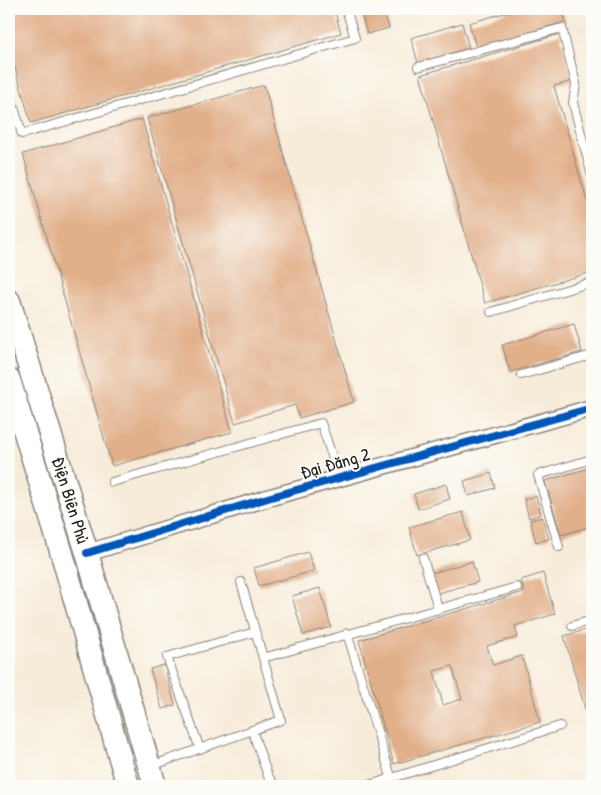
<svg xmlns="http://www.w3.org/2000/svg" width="601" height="795" font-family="'Patrick Hand',sans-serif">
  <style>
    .building { fill: #e1af89; fill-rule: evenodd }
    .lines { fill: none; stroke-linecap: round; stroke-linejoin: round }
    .lane-casing { stroke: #8a847b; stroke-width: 10 }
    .street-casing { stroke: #8a847b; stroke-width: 19 }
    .secondary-casing { stroke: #8a847b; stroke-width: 25 }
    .lane { stroke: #fff; stroke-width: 8 }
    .street { stroke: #fff; stroke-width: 16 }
    .secondary { stroke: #fff; stroke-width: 22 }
    .cycleway-casing { stroke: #fdfcf7; stroke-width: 11 }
    .cycleway { stroke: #0057b8; stroke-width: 8 }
    .labels { text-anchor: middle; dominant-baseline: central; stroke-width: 4; stroke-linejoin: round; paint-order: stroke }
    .street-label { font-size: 18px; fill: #1c1c1c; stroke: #fdfcf7 }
  </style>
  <rect width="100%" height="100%" fill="#fdfcf7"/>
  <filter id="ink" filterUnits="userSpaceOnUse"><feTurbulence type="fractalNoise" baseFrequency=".02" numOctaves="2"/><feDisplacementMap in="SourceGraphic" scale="10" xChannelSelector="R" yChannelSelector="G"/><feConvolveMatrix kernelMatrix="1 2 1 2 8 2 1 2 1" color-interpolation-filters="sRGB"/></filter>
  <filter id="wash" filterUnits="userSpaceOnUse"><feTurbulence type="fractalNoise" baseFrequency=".0096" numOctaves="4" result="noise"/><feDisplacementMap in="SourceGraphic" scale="20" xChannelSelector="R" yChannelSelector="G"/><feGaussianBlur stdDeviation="1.12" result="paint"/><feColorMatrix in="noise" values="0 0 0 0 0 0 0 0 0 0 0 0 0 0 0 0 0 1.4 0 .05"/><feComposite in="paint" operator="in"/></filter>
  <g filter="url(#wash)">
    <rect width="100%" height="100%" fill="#f7ecda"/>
    <g id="blocks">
      <g class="building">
        <path d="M9,9h325l7,24 -310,90 -22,-76z"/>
        <path d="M360,9h23l6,19 -22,6z"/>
        <path d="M519,9h43l4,13 -90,25 -7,-24z"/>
        <path d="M462,23l7,25 -51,15 -7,-25z"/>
        <path d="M560,34l13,47 -19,5 38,132v54l-107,31 -65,-228z"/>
        <path d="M264,85l90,317 -55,16 -4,-13 -60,18 -88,-305z"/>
        <path d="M142,119l90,313 -120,34 -89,-312z"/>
        <path d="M574,324l8,28 -72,20 -8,-27z"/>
        <path d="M592,467v59l-31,9 -16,-54z"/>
        <path d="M491,473l4,15 -27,8 -4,-15z"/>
        <path d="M446,484l4,15 -32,10 -4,-15z"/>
        <path d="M536,496l5,18 -12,4 -5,-19z"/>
        <path d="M463,512l7,28 -53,15 -8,-28z"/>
        <path d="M542,517l7,22 -13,3 -6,-22z"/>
        <path d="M308,552l6,19 -55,15 -5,-18z"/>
        <path d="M472,561l6,21 -40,11 -6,-20z"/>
        <path d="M543,573l12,41 -40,12 3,11 -31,9 6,19 29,-9 18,66 -146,42 -35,-124 165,-48 -3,-12zM452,666l10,33 -19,6 -9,-34z"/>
        <path d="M320,588l11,39 -28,8 -11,-39z"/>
        <path d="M592,628v105l-28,-97z"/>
        <path d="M164,665l11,40 -13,4 -12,-40z"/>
      </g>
    </g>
  </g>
  <g filter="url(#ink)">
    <use href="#blocks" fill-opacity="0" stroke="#8a847b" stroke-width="1"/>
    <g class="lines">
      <g class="lane-casing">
        <g id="lane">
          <path d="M418,67l144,-39 14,56 -3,19 19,73"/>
          <path d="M9,91l13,43 333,-96 -9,-29"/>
          <path d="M491,312l101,-30"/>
          <path d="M521,375l71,-20"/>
          <path d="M112,482l209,-59 18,54"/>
          <path d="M559,547l-21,-72 54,-16"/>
          <path d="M423,558l15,50"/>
          <path d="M572,626l20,-6"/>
          <path d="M347,633l45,147"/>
          <path d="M263,658l254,-71"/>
          <path d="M252,730l16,46 7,10"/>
          <path d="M200,749l-33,-92 88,-25"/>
          <path d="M151,766l130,-46 -40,-138"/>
          <path d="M366,786l194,-60"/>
        </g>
      </g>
      <g class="street-casing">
        <path id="street" d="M87,553l184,-56 321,-89"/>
      </g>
      <g class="secondary-casing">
        <g id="secondary">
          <path d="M9,301l78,252 68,233"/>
          <path d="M9,380l53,174 66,232"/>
        </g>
      </g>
      <use href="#lane" class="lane"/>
      <use href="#street" class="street"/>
      <use href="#secondary" class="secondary"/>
      <g class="cycleway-casing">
        <path id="cycleway" d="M87,553l184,-56 321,-89"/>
      </g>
      <use href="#cycleway" class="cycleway"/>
    </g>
  </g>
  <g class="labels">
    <g class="street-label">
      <text transform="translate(335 463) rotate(-16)">Đại Đăng 2</text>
      <text transform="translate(71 500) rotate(73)">Điện Biên Phủ</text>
    </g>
  </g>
  <rect width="601" height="795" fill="none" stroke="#fdfcf7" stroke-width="30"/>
</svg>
